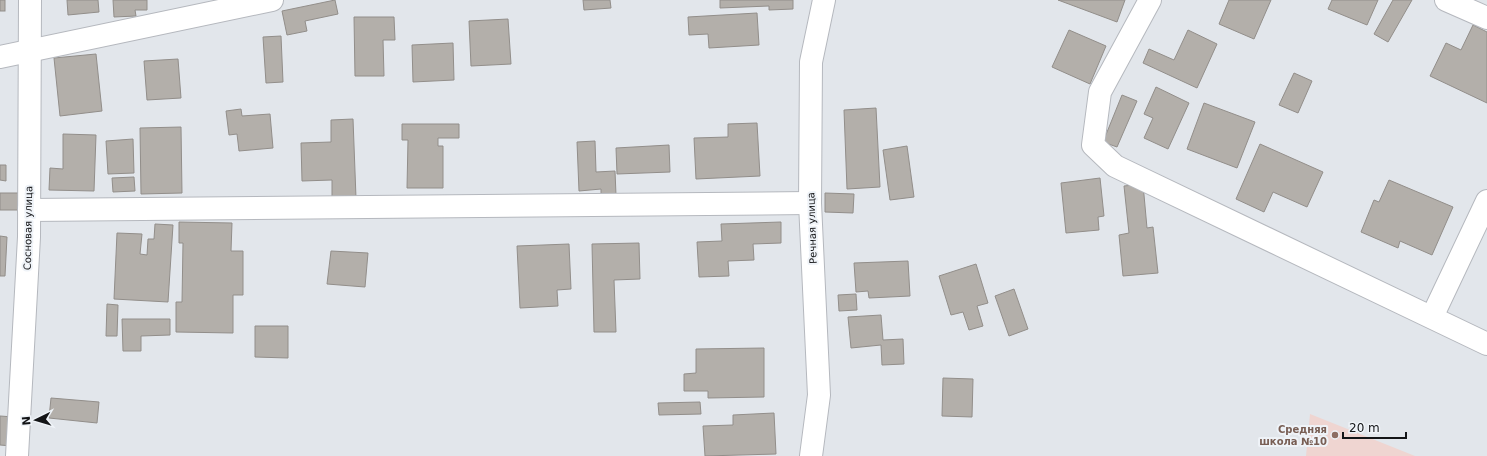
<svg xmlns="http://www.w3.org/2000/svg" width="1487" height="456" font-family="'DejaVu Sans',sans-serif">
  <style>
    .education { fill: #efd5d1 }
    .building { fill: #b3afaa; stroke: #928e8a }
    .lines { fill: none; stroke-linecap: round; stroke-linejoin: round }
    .minor-casing { stroke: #b5b8be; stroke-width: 24 }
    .minor { stroke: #fff; stroke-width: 22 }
    .education-dot { fill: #8d6e63; stroke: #eff3f8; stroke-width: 1.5 }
    .labels { text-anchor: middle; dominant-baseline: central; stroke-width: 4; stroke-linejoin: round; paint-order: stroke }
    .street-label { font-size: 10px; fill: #131416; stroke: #eff3f8 }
    .education-label { font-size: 10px; font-weight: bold; fill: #785e54; stroke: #eff3f8; text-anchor: end }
  </style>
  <rect width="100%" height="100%" fill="#e2e6eb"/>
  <path class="education" d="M1310,414l105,42h-109z"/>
  <g class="building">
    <rect x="0" y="0" width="5" height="11"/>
    <path d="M67,0h31l1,12 -31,3z"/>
    <path d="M113,0h34v10h-12l1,6 -22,1z"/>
    <path d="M335,0l3,14 -33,7 2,10 -20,4 -5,-24z"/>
    <path d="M583,0h27l1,8 -27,2z"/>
    <path d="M720,0h73v9l-24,1v-4l-49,2z"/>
    <path d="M1058,0h67l-8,22z"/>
    <path d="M1229,0h42l-17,39 -35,-15z"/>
    <path d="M1332,0h46l-11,25 -39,-16z"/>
    <path d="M1393,0h19l-24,42 -14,-8z"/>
    <path d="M757,13l2,32 -50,3 -1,-14 -19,1 -1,-18z"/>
    <path d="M354,17h40l1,23h-12l1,36h-29z"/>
    <path d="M508,19l3,45 -40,2 -2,-45z"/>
    <path d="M1473,25l14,7v71l-57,-27 16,-33 15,7z"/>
    <path d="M1069,30l37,16 -16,38 -38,-17z"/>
    <path d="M1188,30l29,14 -20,44 -54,-25 6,-14 25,11z"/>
    <path d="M281,36l2,46 -17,1 -3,-46z"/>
    <path d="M453,43l1,37 -41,2 -1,-37z"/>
    <path d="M96,54l6,57 -42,5 -6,-58z"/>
    <path d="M178,59l3,39 -34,2 -3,-39z"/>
    <path d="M1294,73l18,8 -14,32 -19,-8z"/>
    <path d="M1156,87l33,16 -21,46 -24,-11 9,-20 -9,-4z"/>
    <path d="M1122,95l15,6 -20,46 -14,-5z"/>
    <path d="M1204,103l51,19 -18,46 -50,-19z"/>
    <path d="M876,108l4,79 -33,2 -3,-79z"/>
    <path d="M241,109l1,7 28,-2 3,34 -34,3 -2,-17 -8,1 -3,-24z"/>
    <path d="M353,119l3,79h-24v-18l-30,1 -1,-38 30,-1v-22z"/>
    <path d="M757,123l3,53 -64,3 -2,-41 34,-1v-13z"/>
    <path d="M402,124h57v14h-21v8h5v42h-36l1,-48h-6z"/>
    <path d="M181,127l1,66 -41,1 -1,-66z"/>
    <path d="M63,134l33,1 -2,56 -45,-1 1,-22 13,1z"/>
    <path d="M133,139l1,34 -26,1 -2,-33z"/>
    <path d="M595,141l1,31 19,-1 1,24h-15v-6l-22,2 -2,-49z"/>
    <path d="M1260,144l63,28 -16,35 -34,-15 -9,20 -28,-13z"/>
    <path d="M669,145l1,27 -53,2 -1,-26z"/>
    <path d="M907,146l7,51 -24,3 -7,-50z"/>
    <path d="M0,165h6v16l-6,-1z"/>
    <path d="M134,177l1,14 -22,1 -1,-14z"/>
    <path d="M1100,178l4,38 -6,1 1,13 -33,3 -5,-50z"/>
    <path d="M1389,180l64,27 -21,48 -32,-14 -2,7 -37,-16 13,-32 5,2z"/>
    <path d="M1143,184l4,44 6,-1 5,46 -35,3 -4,-41 10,-2 -5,-47z"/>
    <rect x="0" y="193" width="21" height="17"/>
    <path d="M825,193l29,1 -1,19 -28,-1z"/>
    <path d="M179,222l53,1 -1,28h12v44h-10v38l-57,-1v-30h6l1,-59h-4z"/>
    <path d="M781,222v21l-28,1 1,16 -26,1 1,15 -30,1 -2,-35 25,-1 -1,-17z"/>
    <path d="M155,224l18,1 -5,77 -54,-3 3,-66 25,1 -2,20 7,1 1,-16h6z"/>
    <path d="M0,236l7,1 -2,39h-5z"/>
    <path d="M639,243l1,36 -26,1 2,52h-22l-2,-88z"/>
    <path d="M569,244l2,45 -14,1 1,16 -38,2 -3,-62z"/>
    <path d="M331,251l37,2 -3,34 -38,-3z"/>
    <path d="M908,261l2,35 -41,2 -1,-7 -12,1 -2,-29z"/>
    <path d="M976,264l12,39 -11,3 6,20 -14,4 -6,-18 -12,3 -12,-39z"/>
    <path d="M1014,289l14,40 -19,7 -14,-40z"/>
    <path d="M856,294l1,16 -18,1 -1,-16z"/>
    <path d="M107,304l11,1 -1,31h-11z"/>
    <path d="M881,315l2,25 20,-1 1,25 -22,1 -1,-20 -30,3 -3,-31z"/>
    <path d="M122,319h48v16l-29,1v15h-18z"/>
    <path d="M255,326h33v32l-33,-1z"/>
    <path d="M764,348v49l-56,1v-7h-24v-17l12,-1v-24z"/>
    <path d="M943,378l30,1 -1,38 -30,-1z"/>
    <path d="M51,398l48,4 -2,21 -48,-5z"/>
    <path d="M700,402l1,12 -42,1 -1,-12z"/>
    <path d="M774,413l2,41 -71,2 -2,-30 30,-1v-10z"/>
    <path d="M0,416l14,1 -2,29 -12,-1z"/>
  </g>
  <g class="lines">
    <g class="minor-casing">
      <g id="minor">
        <path d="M1150,0l-50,92 -7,53 22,21 372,178"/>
        <path d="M1446,0l41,18"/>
        <path d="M0,57l272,-57"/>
        <path d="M29,210l781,-7"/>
        <path d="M1432,317l55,-116"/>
        <path d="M17,456l12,-219 1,-237"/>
        <path d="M811,456l8,-61 -9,-192 1,-141 13,-62"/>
      </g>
    </g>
    <use href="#minor" class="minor"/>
  </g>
  <circle class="education-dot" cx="1335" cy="435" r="4"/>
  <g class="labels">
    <g class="street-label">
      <text transform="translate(28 228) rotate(-89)">Сосновая улица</text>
      <text transform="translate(812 228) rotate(-92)">Речная улица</text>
    </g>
    <g class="education-label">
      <text x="1327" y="429">Средняя<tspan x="1327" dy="12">школа №10</tspan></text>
    </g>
  </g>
  <g transform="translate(36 420) rotate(265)" stroke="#eff3f8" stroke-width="3" paint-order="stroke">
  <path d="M0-3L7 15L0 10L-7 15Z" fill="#131416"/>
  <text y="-6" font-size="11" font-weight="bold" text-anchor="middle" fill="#131416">N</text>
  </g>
  <path d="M1343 432v6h63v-6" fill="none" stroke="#131416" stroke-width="2"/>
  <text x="1349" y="432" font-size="12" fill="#131416" stroke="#eff3f8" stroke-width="3" paint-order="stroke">20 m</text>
</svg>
